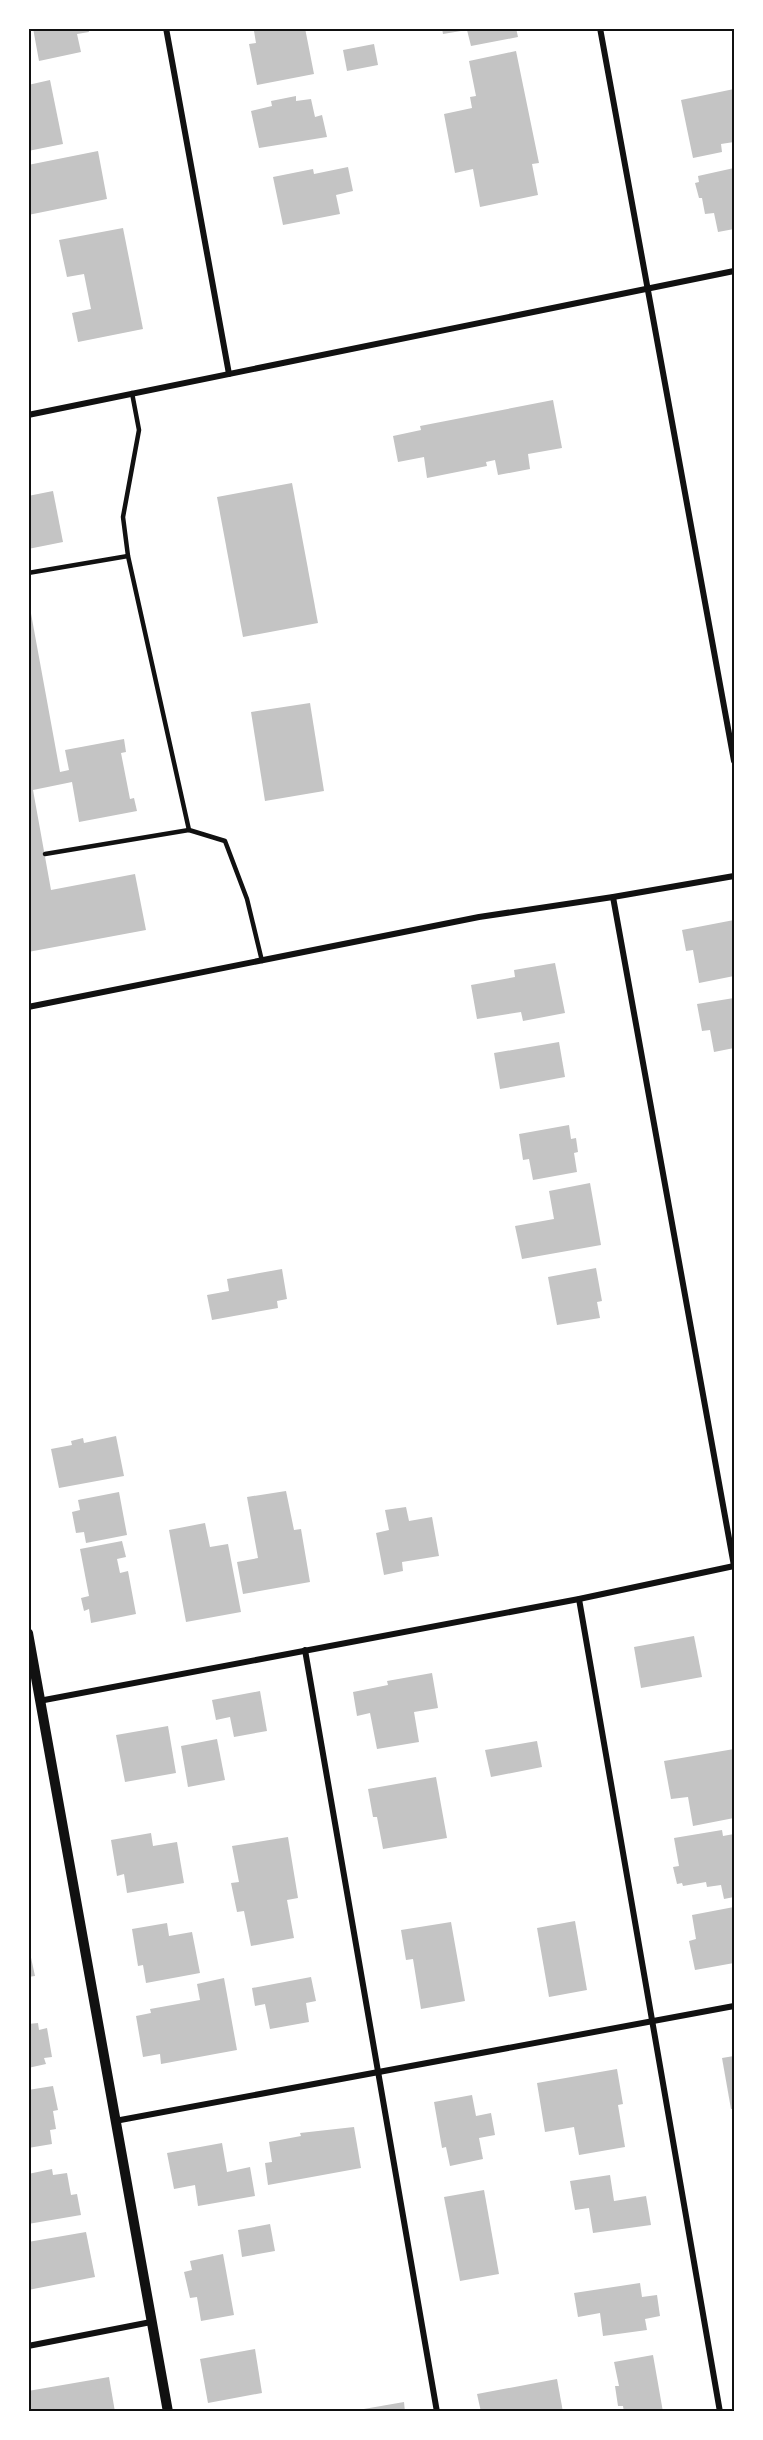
<svg xmlns="http://www.w3.org/2000/svg" width="763" height="2440" font-family="Helvetica,sans-serif">
  <style>
    .building { fill: #c4c4c4 }
    .lines { fill: none; stroke-linecap: round; stroke-linejoin: round }
    .service { stroke: #111; stroke-width: 4.5 }
    .minor { stroke: #111; stroke-width: 6 }
    .tertiary { stroke: #111; stroke-width: 10 }
    .neatline { fill: none; stroke: #111; stroke-width: 2 }
  </style>
  <rect width="100%" height="100%" fill="#fff"/>
  <g class="building">
    <path d="M33,28h55l1,4 -12,2 4,18 -42,9z"/>
    <path d="M265,28h40l9,46 -57,11 -8,-41 7,-1 -2,-12z"/>
    <path d="M442,28h74l2,9 -47,9 -4,-16 -24,4z"/>
    <path d="M374,44l4,21 -31,6 -4,-21z"/>
    <path d="M516,51l23,112 -7,1 6,31 -58,12 -7,-38 -18,4 -11,-59 28,-6 -2,-11 6,-1 -7,-35z"/>
    <path d="M50,80l13,64 -35,7v-66z"/>
    <path d="M734,89v53l-13,2 1,8 -29,6 -12,-58z"/>
    <path d="M296,96v5l15,-2 4,18 7,-2 5,22 -68,11 -8,-37 21,-5 -1,-5z"/>
    <path d="M98,151l9,48 -79,16v-50z"/>
    <path d="M348,167l5,24 -17,4 4,19 -57,11 -10,-48 40,-8 1,5z"/>
    <path d="M734,168v61l-16,3 -4,-19 -9,1 -3,-16h-3l-4,-15 4,-1 -1,-6z"/>
    <path d="M123,228l20,101 -65,13 -6,-29 19,-4 -7,-35 -17,3 -8,-37z"/>
    <path d="M553,400l9,48 -34,6 2,15 -32,6 -3,-15 -9,2 1,4 -60,12 -3,-21 -26,5 -5,-26 28,-6 -1,-4z"/>
    <path d="M292,483l26,140 -75,14 -26,-140z"/>
    <path d="M53,491l10,51 -35,7v-53z"/>
    <path d="M30,608l30,164 9,-2 -4,-20 59,-11 2,13 -5,1 9,46 4,-1 3,13 -58,11 -7,-40 -39,8 18,100 84,-16 11,56 -118,22z"/>
    <path d="M310,703l14,88 -59,10 -14,-89z"/>
    <path d="M734,920v56l-35,7 -6,-33 -7,1 -4,-21z"/>
    <path d="M555,963l10,50 -42,8 -2,-9 -44,7 -6,-34 44,-8 -1,-7z"/>
    <path d="M734,998v50l-20,4 -4,-22 -8,1 -5,-27z"/>
    <path d="M559,1042l6,35 -65,12 -6,-36z"/>
    <path d="M569,1125l2,14 5,-1 2,14 -4,1 3,19 -44,8 -4,-21 -6,1 -4,-26z"/>
    <path d="M590,1183l11,62 -79,14 -7,-33 39,-7 -5,-28z"/>
    <path d="M596,1268l6,33 -5,1 3,16 -43,7 -9,-48z"/>
    <path d="M282,1269l5,30 -10,2 1,7 -66,12 -5,-25 22,-4 -2,-12z"/>
    <path d="M116,1436l8,40 -65,12 -8,-39 21,-4 -1,-4 12,-3 1,5z"/>
    <path d="M286,1491l8,39 7,-1 9,53 -67,12 -6,-32 21,-4 -11,-61z"/>
    <path d="M119,1492l8,43 -41,8 -2,-11 -8,1 -4,-21 8,-2 -2,-10z"/>
    <path d="M406,1507l3,14 23,-4 7,39 -37,6 1,9 -19,4 -8,-42 13,-3 -4,-20z"/>
    <path d="M205,1523l5,24 18,-3 13,68 -55,10 -17,-92z"/>
    <path d="M122,1541l4,16 -9,2 3,14 8,-2 8,43 -45,9 -2,-14 -5,2 -3,-13 8,-2 -9,-47z"/>
    <path d="M694,1636l8,41 -61,11 -7,-41z"/>
    <path d="M432,1673l6,35 -24,4 5,30 -42,7 -7,-36 -13,3 -4,-24 35,-7 -1,-4z"/>
    <path d="M260,1691l7,40 -33,6 -4,-20 -14,3 -4,-20z"/>
    <path d="M168,1726l8,47 -51,9 -9,-47z"/>
    <path d="M217,1739l8,41 -37,7 -7,-41z"/>
    <path d="M537,1741l5,26 -51,10 -6,-27z"/>
    <path d="M734,1749v69l-41,8 -5,-29 -17,2 -7,-38z"/>
    <path d="M436,1777l11,61 -64,11 -6,-32h-4l-5,-28z"/>
    <path d="M722,1830l1,6 11,-2v63l-10,2 -3,-14 -14,2 -1,-5 -23,4 -1,-3 -5,1 -4,-17 6,-1 -5,-28z"/>
    <path d="M151,1833l2,13 24,-4 7,41 -57,10 -3,-19 -7,2 -6,-36z"/>
    <path d="M288,1837l10,61 -11,2 7,38 -43,8 -7,-35 -7,1 -6,-29 8,-1 -7,-36z"/>
    <path d="M734,1907v56l-39,7 -6,-29 7,-2 -4,-24z"/>
    <path d="M575,1921l12,69 -38,7 -12,-69z"/>
    <path d="M451,1922l14,79 -44,8 -8,-50 -7,1 -5,-30z"/>
    <path d="M167,1923l2,13 23,-4 8,41 -54,10 -3,-18 -5,1 -6,-37z"/>
    <path d="M28,1944l7,32 -7,1z"/>
    <path d="M311,1977l5,24 -10,2 3,19 -39,7 -5,-25 -10,2 -3,-18z"/>
    <path d="M224,1978l13,72 -76,14 -1,-10 -17,3 -7,-41 15,-3 -1,-4 50,-9 -3,-16z"/>
    <path d="M38,2023l1,7 8,-2 5,29 -8,1 2,6 -18,4v-44z"/>
    <path d="M734,2056v53h-3l-9,-51z"/>
    <path d="M617,2069l6,35 -5,1 7,42 -46,8 -5,-28 -29,5 -8,-49z"/>
    <path d="M53,2086l5,24 -5,1 3,18 -6,1 2,14 -24,4v-58z"/>
    <path d="M472,2095l4,21 15,-3 4,22 -16,3 4,21 -33,7 -4,-19 -4,1 -8,-46z"/>
    <path d="M354,2127l7,41 -93,17 -3,-22 7,-1 -3,-20 32,-6 -1,-3z"/>
    <path d="M222,2143l5,29 23,-5 5,29 -57,10 -3,-21 -21,4 -7,-36z"/>
    <path d="M52,2169l1,6 14,-2 4,22 6,-1 4,21 -53,9v-50z"/>
    <path d="M610,2175l4,26 32,-5 5,29 -58,8 -4,-25 -14,2 -5,-29z"/>
    <path d="M484,2190l15,84 -39,7 -16,-84z"/>
    <path d="M270,2224l5,27 -33,6 -4,-27z"/>
    <path d="M86,2232l9,45 -67,13v-48z"/>
    <path d="M223,2254l11,61 -33,6 -4,-24 -7,1 -6,-26 8,-2 -2,-9z"/>
    <path d="M640,2283l2,14 15,-2 3,21 -15,3 2,11 -44,6 -3,-23 -22,4 -4,-24z"/>
    <path d="M255,2349l7,44 -54,10 -8,-44z"/>
    <path d="M653,2355l10,57h-39l-1,-6h-5l-3,-20h4l-5,-24z"/>
    <path d="M109,2377l6,35h-87v-21z"/>
    <path d="M557,2379l6,33h-82l-4,-18z"/>
    <path d="M404,2402l1,10h-47v-2z"/>
  </g>
  <g class="lines">
    <g class="service">
      <path d="M132,393l7,37 -16,87 5,39 61,274"/>
      <path d="M28,573l100,-17"/>
      <path d="M45,854l144,-24 36,11 22,58 15,62"/>
    </g>
    <g class="minor">
      <path d="M166,28l63,346"/>
      <path d="M600,28l134,733"/>
      <path d="M28,415l706,-144"/>
      <path d="M613,897l121,669"/>
      <path d="M28,1007l451,-90 134,-20 121,-21"/>
      <path d="M579,1599l141,813"/>
      <path d="M305,1650l132,762"/>
      <path d="M39,1701l540,-102 155,-33"/>
      <path d="M115,2121l619,-115"/>
      <path d="M28,2346l123,-24"/>
    </g>
    <path class="tertiary" d="M28,1633l140,779"/>
  </g>
  <rect width="763" height="2440" fill="none" stroke="#ffffff" stroke-width="60"/>
  <rect x="30" y="30" width="703" height="2380" class="neatline"/>
</svg>
